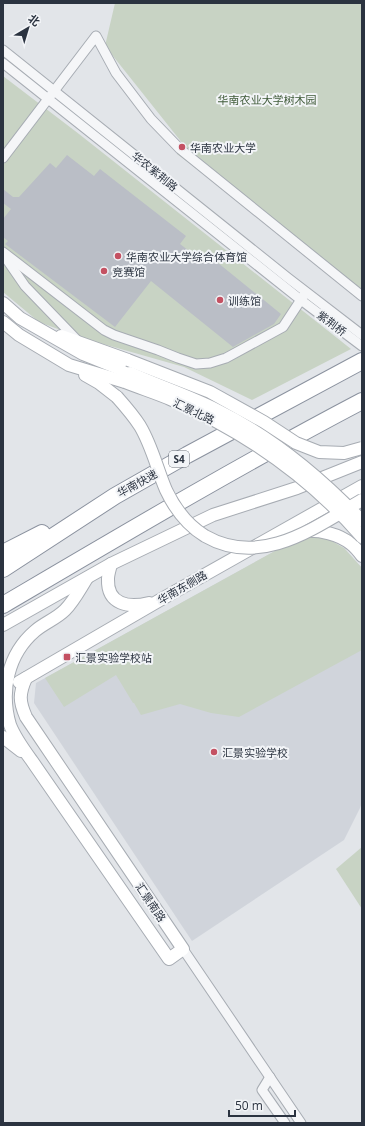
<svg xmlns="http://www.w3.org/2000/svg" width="365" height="1126" font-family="'Open Sans','Noto Sans SC',sans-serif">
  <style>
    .built { fill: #d0d4db }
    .green { fill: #c8d3c4 }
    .building { fill: #babec6 }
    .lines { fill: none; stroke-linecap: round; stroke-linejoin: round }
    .street-casing { stroke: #a7acb3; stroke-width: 11 }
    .secondary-casing { stroke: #a7acb3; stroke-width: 14 }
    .highway-casing { stroke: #8b929f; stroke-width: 18 }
    .street { stroke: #f5f6f8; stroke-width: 9 }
    .secondary { stroke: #fff; stroke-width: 12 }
    .highway { stroke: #fff; stroke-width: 16 }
    .secondary-bridge-casing { stroke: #a7acb3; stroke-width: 14; stroke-linecap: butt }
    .secondary-bridge { stroke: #fff; stroke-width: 12 }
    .poi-dot { fill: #c45162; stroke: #f2f4f7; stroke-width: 1.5 }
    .labels { text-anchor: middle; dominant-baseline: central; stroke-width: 4; stroke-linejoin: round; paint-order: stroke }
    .shield { fill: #f2f4f7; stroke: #676d77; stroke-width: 1 }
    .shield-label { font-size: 10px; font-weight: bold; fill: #2b3340 }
    .park-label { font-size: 11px; fill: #405b3a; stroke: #f2f4f7 }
    .poi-label { font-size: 11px; fill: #2b3340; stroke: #f2f4f7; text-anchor: start }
    .street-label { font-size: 11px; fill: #2b3340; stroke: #f2f4f7 }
  </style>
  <rect width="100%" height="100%" fill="#e2e5e9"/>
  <path class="built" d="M304,535l40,13 18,20v234l-2,6 -16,32 -152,101 -158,-238 2,-20z"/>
  <g class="green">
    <path d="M115,3h247v291l-185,-140 6,-10 -78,-98z"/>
    <path d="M3,76l76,58 272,215 -99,51 -68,-33 -102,-29 -43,-16 -36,-30z"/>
    <path d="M304,535l26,5 14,8 18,20v82l-123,67 -28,-4 -31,-9 -39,11 -7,-12h-1l-17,-28 -52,32 -19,-29z"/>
    <path d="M362,847v62l-26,-40z"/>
  </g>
  <path class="building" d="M67,155l27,21 6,-7 86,67 -6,8 22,17 5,-7 74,60 -7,10 -41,23 -82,-66 -36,46 -110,-83 3,-3 -5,-4v-18l8,-10 -8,-6v-14l10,8h6l31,-34 6,5z"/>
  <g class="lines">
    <g class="street-casing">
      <g id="street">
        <path d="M3,50l285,228 74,57"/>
        <path d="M3,63l298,237 61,46"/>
        <path d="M3,158l93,-122 20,37 35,46 29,30 182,147"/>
        <path d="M3,252l101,78 10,5 44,15 20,8 18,6 14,-1 16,-5 57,-31 21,-32"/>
        <path d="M5,257l20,29 54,56"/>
        <path d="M183,949l118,174"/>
        <path d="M270,1077l-8,13 23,33"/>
      </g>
    </g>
    <g class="secondary-casing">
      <g id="secondary">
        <path d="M3,303l17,15 63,36 47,19"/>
        <path d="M3,322l16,13 50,30 56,17"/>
        <path d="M61,336l67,24"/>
        <path d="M85,375l14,8 18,14"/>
        <path d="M305,531c15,-1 34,3 46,13 4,3 8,8 11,12"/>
        <path d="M111,564c-1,5 -3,10 -3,15 -1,26 21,29 41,24"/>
        <path d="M3,625l108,-61 102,-49 84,-27 65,-26"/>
        <path d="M26,678c-7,16 -7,23 0,39l157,232 -14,10 -137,-198c-8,-11 -17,-23 -22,-36 -10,-34 -2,-71 25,-94 9,-8 21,-12 30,-21 9,-9 15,-21 22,-32"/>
        <path d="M19,682l141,-82 202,-114"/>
        <path d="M3,737l18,14"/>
      </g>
    </g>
    <g class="highway-casing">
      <g id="highway">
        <path d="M3,553l39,-20"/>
        <path d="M3,569l112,-73 72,-41 175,-94"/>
        <path d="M3,605c119,-70 237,-140 359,-204"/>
      </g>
    </g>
    <use href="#street" class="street"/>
    <use href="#secondary" class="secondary"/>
    <use href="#highway" class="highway"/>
    <g class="secondary-bridge-casing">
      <g id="secondary-bridge">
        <path d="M128,360l82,32 54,30 32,21 23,9 25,1 18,-5"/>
        <path d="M130,373c29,13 59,23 87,37 55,27 103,67 145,111"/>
        <path d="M125,382c15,6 31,11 45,17 74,32 140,78 192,138"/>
        <path d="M117,397c8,9 16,18 23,29 12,20 17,43 26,64 9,19 21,35 39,46 56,32 109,-8 157,-36"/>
      </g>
    </g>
    <use href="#secondary-bridge" class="secondary-bridge"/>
  </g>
  <g class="poi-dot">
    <circle cx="182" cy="147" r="4"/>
    <circle cx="118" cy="256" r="4"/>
    <circle cx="104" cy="271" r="4"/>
    <circle cx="220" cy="300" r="4"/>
    <rect x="63" y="653" width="8" height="8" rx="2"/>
    <circle cx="214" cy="752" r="4"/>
  </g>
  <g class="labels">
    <rect class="shield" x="169" y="451" width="20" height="16" rx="3"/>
    <g class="shield-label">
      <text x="179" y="459">S4</text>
    </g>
    <g class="park-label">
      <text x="267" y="99">华南农业大学树木园</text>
    </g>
    <g class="poi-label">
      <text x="190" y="147">华南农业大学</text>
      <text x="126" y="256">华南农业大学综合体育馆</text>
      <text x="112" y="271">竞赛馆</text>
      <text x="228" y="300">训练馆</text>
      <text x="75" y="657">汇景实验学校站</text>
      <text x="222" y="752">汇景实验学校</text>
    </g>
    <g class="street-label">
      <text transform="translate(155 171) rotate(39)">华农紫荆路</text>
      <text transform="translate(332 323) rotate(37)">紫荆桥</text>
      <text transform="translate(194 411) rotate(26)">汇景北路</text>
      <text transform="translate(137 483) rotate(-29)">华南快速</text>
      <text transform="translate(182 587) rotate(-30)">华南东侧路</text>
      <text transform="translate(151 902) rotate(56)">汇景南路</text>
    </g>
  </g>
  <rect width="365" height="1126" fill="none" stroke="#2b3340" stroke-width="8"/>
  <g transform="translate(28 28) rotate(38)" stroke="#f2f4f7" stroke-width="3" paint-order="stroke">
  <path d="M0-3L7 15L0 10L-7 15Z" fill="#2b3340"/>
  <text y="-6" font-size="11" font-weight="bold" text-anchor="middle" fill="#2b3340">北</text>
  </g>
  <path d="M229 1110v6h66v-6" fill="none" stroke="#2b3340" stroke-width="2"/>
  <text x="235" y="1110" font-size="12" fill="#2b3340" stroke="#f2f4f7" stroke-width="3" paint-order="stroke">50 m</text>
</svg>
